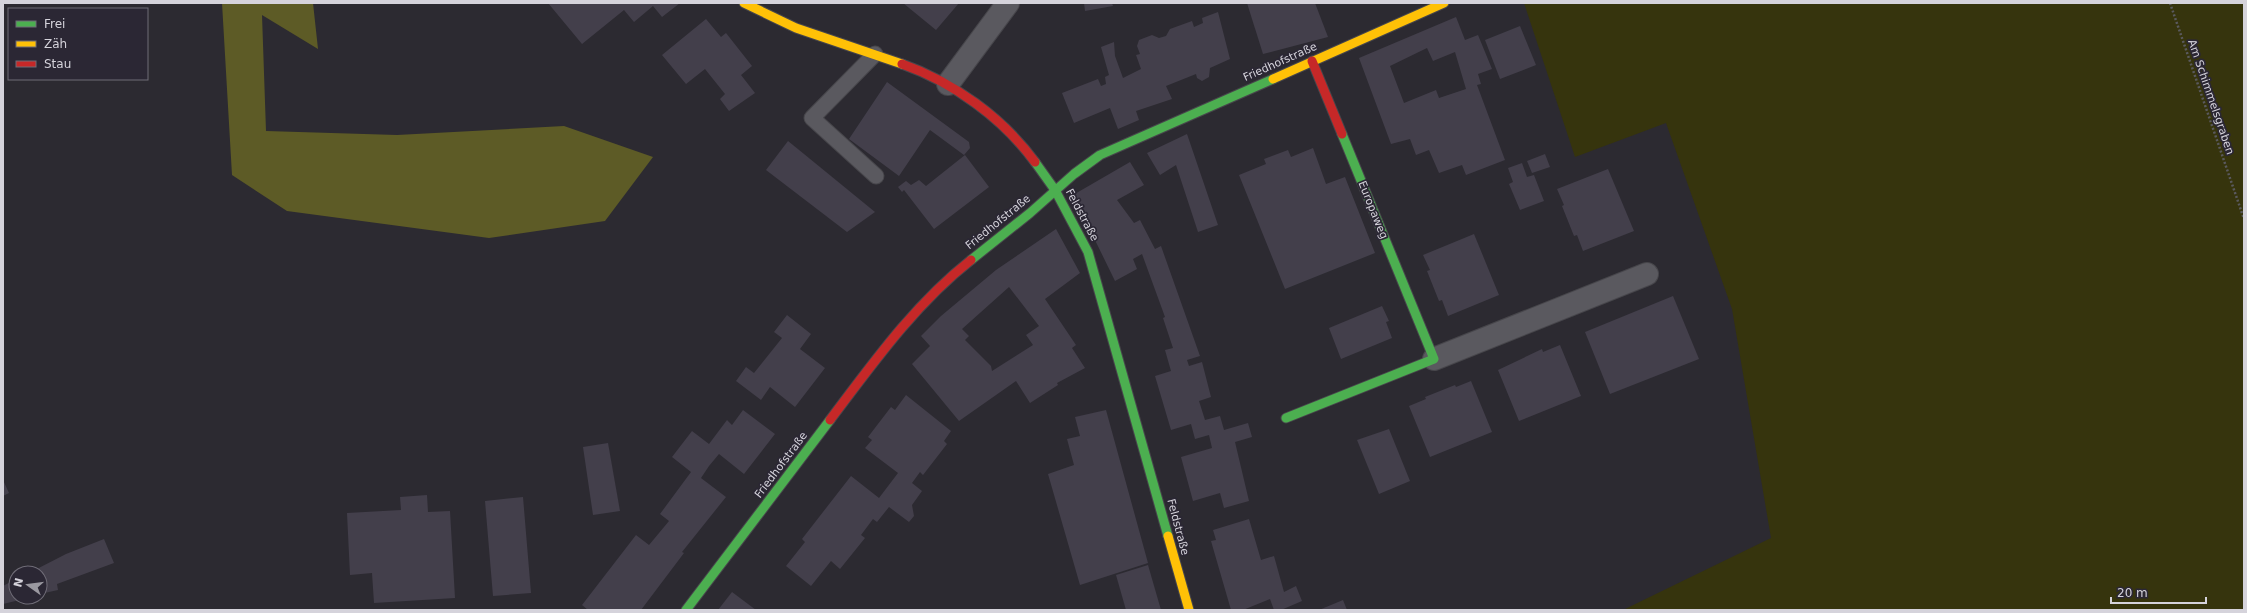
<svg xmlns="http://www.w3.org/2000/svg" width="2247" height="613" font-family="'DejaVu Sans',sans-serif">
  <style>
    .green { fill: #36340d }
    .forest { fill: #5d5b26 }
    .building { fill: #433f4b; fill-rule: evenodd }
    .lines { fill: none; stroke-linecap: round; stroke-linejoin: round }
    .lane-casing { stroke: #47464b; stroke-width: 17 }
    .street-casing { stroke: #47464b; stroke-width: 24 }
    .fast-casing { stroke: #47464b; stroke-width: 11 }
    .slow-casing { stroke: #47464b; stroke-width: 11 }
    .jam-casing { stroke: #47464b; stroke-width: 11 }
    .path { stroke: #5a595e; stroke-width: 2.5; stroke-dasharray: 2 2; stroke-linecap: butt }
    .lane { stroke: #5a595f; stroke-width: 15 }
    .street { stroke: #5a595f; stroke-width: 22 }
    .fast { stroke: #4caf50; stroke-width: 9 }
    .slow { stroke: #ffc107; stroke-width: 9 }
    .jam { stroke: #c62828; stroke-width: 9 }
    .labels { text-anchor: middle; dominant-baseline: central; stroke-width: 3.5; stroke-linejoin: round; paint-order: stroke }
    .street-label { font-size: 11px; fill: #d5d3db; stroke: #2b2734 }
  </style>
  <rect width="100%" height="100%" fill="#2c2a31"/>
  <path class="green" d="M1524,3h720v607h-621l148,-72 -39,-229 -66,-186 -91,34z"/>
  <path class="forest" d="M222,3h91l5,46 -56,-34 4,116 131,4 167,-9 89,31 -48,64 -116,17 -202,-27 -55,-36z"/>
  <g class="building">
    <path d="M548,3h132l-18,14 -9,-11 -19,16 -10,-12 -42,34z"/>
    <path d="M903,3h56l-23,27z"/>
    <path d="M1084,3h28l1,3 -28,5z"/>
    <path d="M1247,3h68l13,34 -65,17z"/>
    <path d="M1218,12l12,47 -20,9 -1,9 -7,4 -5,-3 -1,-4 -30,12 6,13 -36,12 3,9 -21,9 -8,-21 -36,15 -12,-30 36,-14 3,7 5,-2 -1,-7 4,-2 -8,-28 13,-5 1,14 8,22 18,-9 -5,-14 4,-1 -3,-8 2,-6 13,-5 7,3 7,-2 4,-7 22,-8 2,6 9,-4 -1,-5z"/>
    <path d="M1456,17l9,23 13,-5 14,34 -14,5 3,10 -4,1 28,75 -39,15 -4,-10 -23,8 -10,-23 -13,5 -6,-16 -19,5 -32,-86zM1427,48l6,13 22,-9 11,37 -27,9 -3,-8 -32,13 -14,-37z"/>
    <path d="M706,19l15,18 5,-4 26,33 -11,9 14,18 -26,18 -9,-12 5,-5 -20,-25 -19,15 -24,-29z"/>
    <path d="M1520,26l16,39 -36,14 -15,-39z"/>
    <path d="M887,82l82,60 1,6 -6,7 -34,-25 -31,46 -50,-37z"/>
    <path d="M1187,134l31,91 -20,7 -22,-67 -16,10 -13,-22z"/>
    <path d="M788,141l16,13 71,58 -28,20 -81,-62z"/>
    <path d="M1313,148l13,36 19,-7 30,76 -90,36 -46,-114 27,-11 -2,-5 24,-9 3,7z"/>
    <path d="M1545,154l5,13 -18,6 -5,-12z"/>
    <path d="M965,155l24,32 -55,42 -30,-39 -2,2 -4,-5 8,-6 5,4 8,-5 7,6z"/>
    <path d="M1130,162l14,23 -27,15 17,23 6,-3 15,29 6,-3 39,110 -13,4 2,6 13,-4 9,35 -12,4 6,19 15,-4 4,14 24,-7 4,14 -17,5 14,59 -25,7 -4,-15 -27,8 -12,-44 31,-9 -3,-13 -14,4 -4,-15 -20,6 -16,-54 16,-5 -6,-21 8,-2 -10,-30 2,-1 -23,-63 -9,5 4,10 -22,12 -42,-86z"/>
    <path d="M1522,163l5,14 7,-2 10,26 -24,9 -11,-26 4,-2 -5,-14z"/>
    <path d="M1608,169l26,62 -51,20 -6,-16 -3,1 -12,-30 2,-1 -7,-16z"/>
    <path d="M1056,229l24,44 -35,26 31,46 -4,3 13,20 -28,15 1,2 -28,18 -14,-22 -57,40 -47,-57 18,-18 -9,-10 20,-20 55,-46zM1009,287l30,39 -13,9 7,10 -41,26 -1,-5 -26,-26 4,-4 -7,-7z"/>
    <path d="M1474,234l25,61 -51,21 -6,-16 -3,1 -12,-30 3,-1 -7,-15z"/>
    <path d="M1673,296l26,63 -89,35 -25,-62z"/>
    <path d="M1382,306l7,15 -3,1 6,16 -51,21 -12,-31z"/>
    <path d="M787,315l24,19 -11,15 25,19 -30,39 -25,-20 -9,13 -25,-19 10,-14 8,6 28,-35 -8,-6z"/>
    <path d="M1560,345l21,51 -62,25 -21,-51 44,-21 1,3z"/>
    <path d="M1471,381l21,51 -62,25 -21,-51 17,-7 -1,-2 30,-12 1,2z"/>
    <path d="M906,395l45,36 -7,10 3,3 -24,31 -3,-3 -8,11 10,8 -10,14 2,11 -5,6 -20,-15 -12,15 -4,-3 -12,16 4,3 -25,31 -9,-8 -20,25 -25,-20 19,-24 -3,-3 49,-63 28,22 19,-25 -33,-25 7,-8 -4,-3 23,-30 4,3z"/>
    <path d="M743,410l32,24 -31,40 -25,-20 -10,12 -8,12 25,19 -44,55 2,1 -43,57h-53l-6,-5 54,-70 13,10 20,-24 -9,-7 31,-42 -19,-15 20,-26 17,13 18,-24 5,5z"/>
    <path d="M1106,410l42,153 -68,22 -32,-111 26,-9 -7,-26 13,-3 -5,-19z"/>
    <path d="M1389,429l21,52 -31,13 -22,-54z"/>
    <path d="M608,443l12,68 -27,4 -10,-68z"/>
    <path d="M3,480l6,13 -6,3z"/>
    <path d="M427,495l1,17 22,-1 5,87 -81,5 -2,-30 -22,2 -3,-62 54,-3 -1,-13z"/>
    <path d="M523,497l8,96 -38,3 -8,-95z"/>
    <path d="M1249,519l12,41 13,-4 10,36 12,-6 6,15 -21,9h-7l-4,-11 -27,11h-12l-20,-69 5,-1 -3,-10z"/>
    <path d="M104,539l10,24 -57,21 1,6 -18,4v-21h-11l37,-19z"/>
    <path d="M1148,565l13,45h-35l-10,-35z"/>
    <path d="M16,579v18l12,1 -25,6v-18z"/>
    <path d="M732,592l24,18h-38z"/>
    <path d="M1343,600l4,10h-28z"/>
  </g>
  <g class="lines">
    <g class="lane-casing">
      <path id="lane" d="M875,54l-63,64 64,58"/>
    </g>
    <g class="street-casing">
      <g id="street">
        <path d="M948,84l60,-81"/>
        <path d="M1434,359l213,-85"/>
      </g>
    </g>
    <g class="fast-casing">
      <g id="fast">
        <path d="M1035,162l20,28 33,62 80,284"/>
        <path d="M971,260l59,-47 44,-39 26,-19 173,-76"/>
        <path d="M1286,418l148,-59 -92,-225"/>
        <path d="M686,610l144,-190"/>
      </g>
    </g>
    <g class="slow-casing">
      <g id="slow">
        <path d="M744,3l52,25 106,36"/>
        <path d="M1273,79l171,-76"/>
        <path d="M1168,536l21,74"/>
      </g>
    </g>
    <g class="jam-casing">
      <g id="jam">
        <path d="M1312,61l30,73"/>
        <path d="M902,64c51,18 101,54 133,98"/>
        <path d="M830,420c43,-57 85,-116 141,-160"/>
      </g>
    </g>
    <path class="path" d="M2170,3l74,216"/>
    <use href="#lane" class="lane"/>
    <use href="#street" class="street"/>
    <use href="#fast" class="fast"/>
    <use href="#slow" class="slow"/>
    <use href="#jam" class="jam"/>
  </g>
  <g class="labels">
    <g class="street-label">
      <text transform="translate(1280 62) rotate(-24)">Friedhofstraße</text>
      <text transform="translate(2211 97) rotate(71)">Am Schimmelsgraben</text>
      <text transform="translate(1373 210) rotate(68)">Europaweg</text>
      <text transform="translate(1082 215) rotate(62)">Feldstraße</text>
      <text transform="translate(998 222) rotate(-39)">Friedhofstraße</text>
      <text transform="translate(781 465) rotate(-53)">Friedhofstraße</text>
      <text transform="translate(1178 527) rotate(75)">Feldstraße</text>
    </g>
  </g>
  <rect width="2247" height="613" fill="none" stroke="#d5d3db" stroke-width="8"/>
  <rect x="8" y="8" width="140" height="72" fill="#2b2734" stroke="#6f6c77"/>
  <rect x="16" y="21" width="20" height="6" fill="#4caf50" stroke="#6f6c77"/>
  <text x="44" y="28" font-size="12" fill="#d5d3db">Frei</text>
  <rect x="16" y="41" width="20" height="6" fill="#ffc107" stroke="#6f6c77"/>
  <text x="44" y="48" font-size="12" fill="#d5d3db">Zäh</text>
  <rect x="16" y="61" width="20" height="6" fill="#c62828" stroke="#6f6c77"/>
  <text x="44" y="68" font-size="12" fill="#d5d3db">Stau</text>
  <g transform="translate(28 585) rotate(284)"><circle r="19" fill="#2b2734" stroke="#6f6c77"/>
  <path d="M0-3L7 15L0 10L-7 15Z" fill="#9a98a0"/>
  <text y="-6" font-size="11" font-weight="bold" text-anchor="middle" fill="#d5d3db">N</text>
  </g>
  <path d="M2111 597v6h95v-6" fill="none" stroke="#d5d3db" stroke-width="2"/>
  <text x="2117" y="597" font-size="12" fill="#d5d3db" stroke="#2b2734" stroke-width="3" paint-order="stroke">20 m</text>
</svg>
